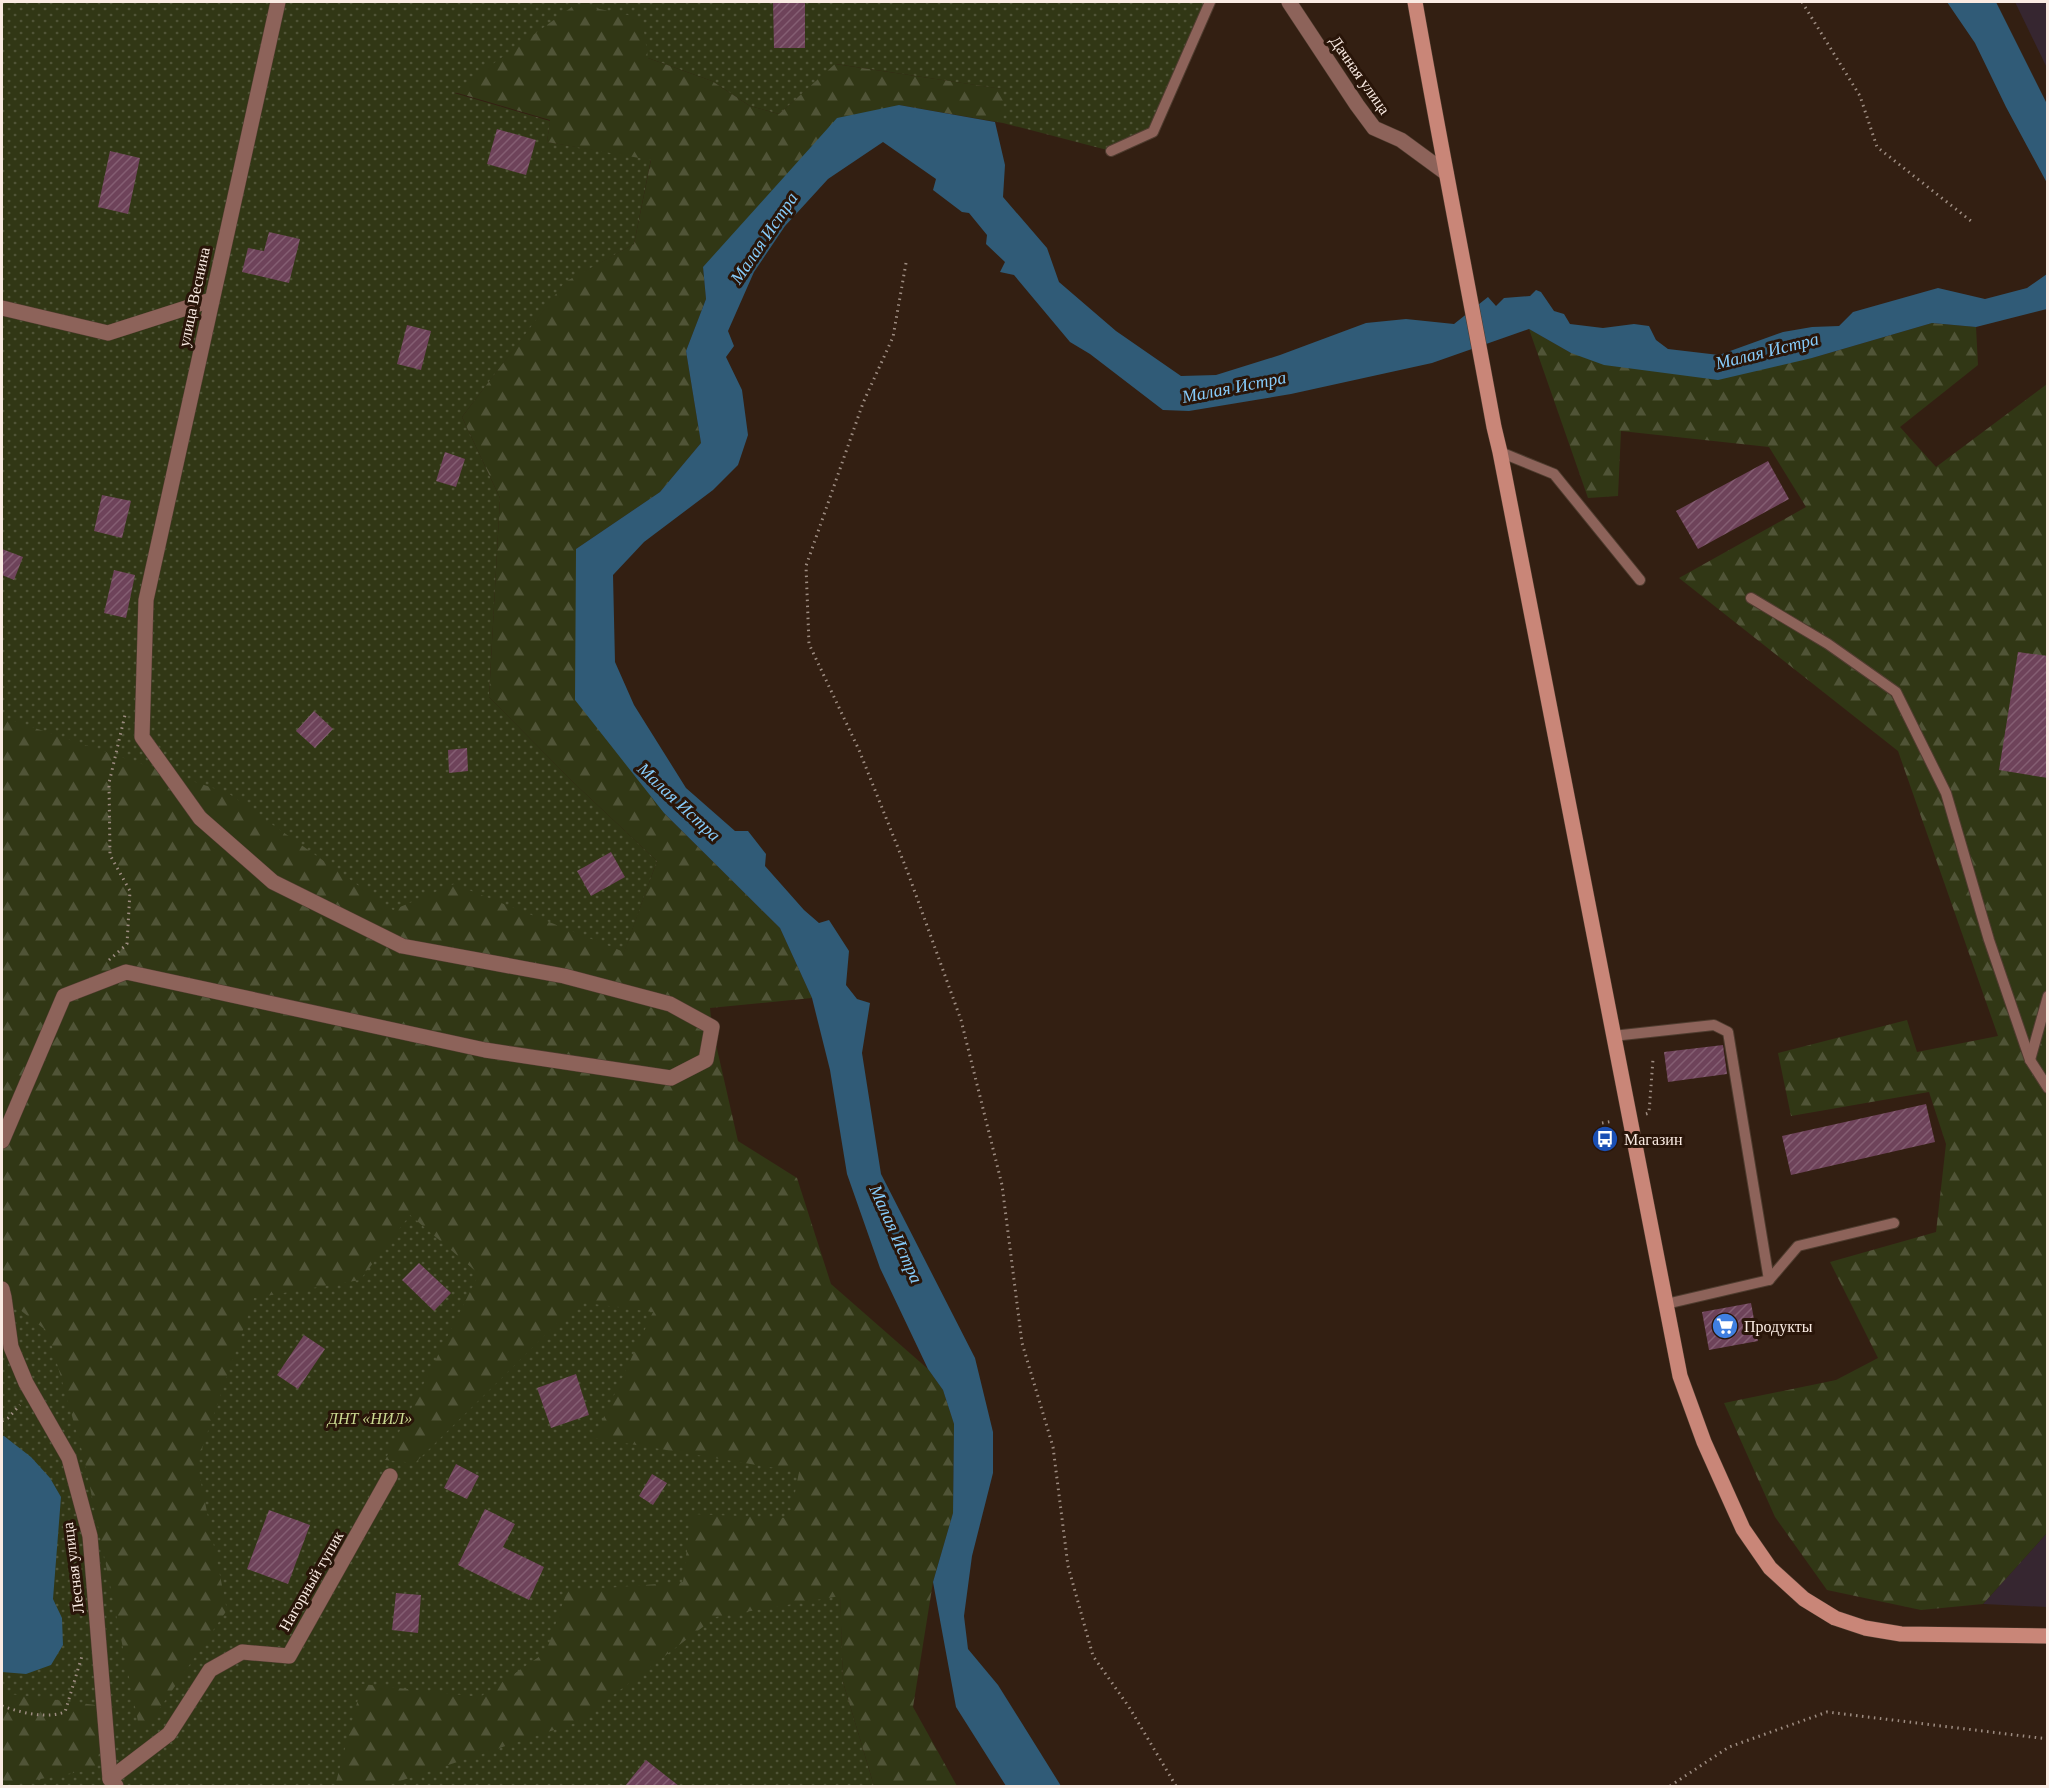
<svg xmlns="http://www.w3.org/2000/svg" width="2049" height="1788" font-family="Georgia,serif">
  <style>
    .commercial { fill: #362630 }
    .green { fill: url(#green-dots) }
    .forest { fill: url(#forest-firs) }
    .water { fill: #305b77 }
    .building { fill: url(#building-hatch) }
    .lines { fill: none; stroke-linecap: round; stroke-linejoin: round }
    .service-casing { stroke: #4f3c2f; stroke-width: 12 }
    .minor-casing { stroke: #4f3c2f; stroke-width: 16 }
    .secondary-casing { stroke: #4f3c2f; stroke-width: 16 }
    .path { stroke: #9e8d82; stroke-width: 3; stroke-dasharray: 1.5 4.5; stroke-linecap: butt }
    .service { stroke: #8d635a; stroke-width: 10 }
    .minor { stroke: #8d635a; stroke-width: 15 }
    .secondary { stroke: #c98678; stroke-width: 15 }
    .labels { text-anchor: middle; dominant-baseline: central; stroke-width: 6; stroke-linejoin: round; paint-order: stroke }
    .street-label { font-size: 16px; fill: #faebe3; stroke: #291509 }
    .poi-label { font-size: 16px; fill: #faebe3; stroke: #291509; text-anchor: start }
    .park-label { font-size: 16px; font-style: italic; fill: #cbda91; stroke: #291509 }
    .water-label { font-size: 18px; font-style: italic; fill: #86cbfa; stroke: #291509 }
  </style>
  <defs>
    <pattern id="green-dots" width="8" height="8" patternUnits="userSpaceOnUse" patternTransform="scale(1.5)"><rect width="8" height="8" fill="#313715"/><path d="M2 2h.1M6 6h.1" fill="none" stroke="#505437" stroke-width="1.8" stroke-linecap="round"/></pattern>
    <pattern id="forest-firs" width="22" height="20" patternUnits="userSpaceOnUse" patternTransform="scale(1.5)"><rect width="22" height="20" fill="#313715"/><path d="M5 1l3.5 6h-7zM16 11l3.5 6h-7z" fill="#505437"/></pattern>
    <pattern id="building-hatch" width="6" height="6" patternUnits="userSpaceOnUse" patternTransform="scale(1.5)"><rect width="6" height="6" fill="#6e435a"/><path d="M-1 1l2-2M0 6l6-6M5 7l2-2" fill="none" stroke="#845e72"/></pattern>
  </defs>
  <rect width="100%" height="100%" fill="#331f12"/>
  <g class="commercial">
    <path d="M2015,2h32v66z"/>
    <path d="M2047,1533v74l-64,-3z"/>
  </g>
  <path class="green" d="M2,2h1208l-57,130 -42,19 -108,-28 -1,-34 -166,-25 -57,50 -29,-8 -38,-25 -64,-23 -194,35 96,28 -3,21 104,17 -17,85 -69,39 -103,134 38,81 -11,199 85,86 83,78 -33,92 210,441 9,288 31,104h-872z"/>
  <g class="forest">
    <path d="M576,4l66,14 6,40 64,23 38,25 29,8 56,-50 168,25v34l-104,-18 -196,162 3,32 -20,52 15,92 -41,49 -84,57 88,264 116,115 32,70 -102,10 2,19 26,114 59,37 34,106 97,85 15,21 11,34 -1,89 -20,69 -20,125 44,79h-83l-31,-104 -3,-86 -124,21 -138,105 -193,64h-50l27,-102 118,13 66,-45 21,-61 116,-9 8,-68 99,4 9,-46 -205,-34 59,-126 -74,-10 -164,161 -30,-3 94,-186 -69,-59 -50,65 -106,18 -57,165 30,147 -86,126 -57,-278 -36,-126 -43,-34 -3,3v-584l226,76 165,117 61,-26 170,68 33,-91 -83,-78 -85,-86 11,-199 -38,-81 103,-135 69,-38 17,-84 -104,-18 3,-22 -96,-28z"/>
    <path d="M1932,323l44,4 2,38 -78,62 36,40 111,-83v1149l-64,71 -62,6 -94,-20 -52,-73 -51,-114 112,-23 42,-22 -48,-96 106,-30 10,-88 -17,-52 -138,24 -13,-63 129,-33 10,32 81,-16 -100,-285 -219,-173 127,-71 -37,-60 -148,-16 -3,65 -30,2 -59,-169 42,24 241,5z"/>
    <path d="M2,1693l109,14 -16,62 -93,17z"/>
  </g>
  <g class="water">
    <path d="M1947,2h49l51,102v79l-41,-76 -31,-64z"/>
    <path d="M899,105l96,17 10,43 -2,32 44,51 12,34 57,49 65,45 35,-1 64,-20 86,-32 40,-4 48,5 34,-27 8,9 8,-8 26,-2 6,-6 5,2 13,19 10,3 6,10 33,4 31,-4 15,2 7,14 12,9 51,6 64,-23 29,-5 27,-1 14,-14 85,-24 47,11 42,-11 20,-14v35l-71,18 -44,-4 -120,35 -94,22 -114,-15 -33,-12 -42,-24 -97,34 -141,31 -102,17 -26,-1 -73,-56 -20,-12 -56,-67 -14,-3 5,-10 -19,-18 1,-9 -18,-22 -7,-1 -29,-22 3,-11 -53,-37 -55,37 -43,47 -31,46 -26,59 6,15 -8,11 16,33 6,45 -10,30 -25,25 -69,52 -31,33 2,87 19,43 52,83 49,43h13l18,23 -1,12 39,44 15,13 10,-3 20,31 -3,34 11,14 13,4 -8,50 19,121 94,184 18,74v41l-21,83 -8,60 4,33 30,36 63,101h-55l-50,-79 -23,-125 20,-69 1,-89 -11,-34 -15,-21 -48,-101 -33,-94 -17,-104 -18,-72 -32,-70 -116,-115 -89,-113 1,-151 84,-57 41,-49 -15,-92 20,-52 -3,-32 134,-149z"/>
    <path d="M2,1436h2l27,21 19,21 11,19 -8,102 9,19 1,27 -12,20 -25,9 -24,-2z"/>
  </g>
  <g class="building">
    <path d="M773,2h32v46h-31z"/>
    <path d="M497,129l39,11 -10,35 -39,-11z"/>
    <path d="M110,151l30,7 -12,56 -30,-7z"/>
    <path d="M269,232l31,7 -11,44 -47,-11 6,-24 16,3z"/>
    <path d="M407,325l24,6 -10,39 -24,-6z"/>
    <path d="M445,452l20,7 -9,28 -20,-6z"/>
    <path d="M1768,461l21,38 -91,50 -22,-38z"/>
    <path d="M102,495l29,6 -9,37 -28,-7z"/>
    <path d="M2,549l21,8 -9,23 -12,-5z"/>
    <path d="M114,570l21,5 -9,43 -22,-5z"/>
    <path d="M2018,652l30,4v122l-49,-8z"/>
    <path d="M314,711l19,18 -18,19 -19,-17z"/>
    <path d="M467,748l1,23 -19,2 -1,-23z"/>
    <path d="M611,852l14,25 -34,19 -14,-25z"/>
    <path d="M1723,1045l4,29 -59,8 -4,-30z"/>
    <path d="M1926,1104l9,38 -144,33 -9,-39z"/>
    <path d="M419,1263l32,30 -17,18 -32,-31z"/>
    <path d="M1751,1303l7,38 -49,9 -7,-38z"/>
    <path d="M304,1335l21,14 -27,40 -21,-14z"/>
    <path d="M576,1374l13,41 -38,13 -14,-40z"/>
    <path d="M456,1464l23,12 -12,23 -23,-11z"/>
    <path d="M652,1474l15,9 -14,22 -14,-9z"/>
    <path d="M485,1509l30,15 -12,23 41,20 -15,33 -71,-35z"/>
    <path d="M269,1510l41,15 -22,59 -41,-15z"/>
    <path d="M396,1593l25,2 -3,38 -26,-3z"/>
    <path d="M646,1760l33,26h-54z"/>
  </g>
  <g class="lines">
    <g class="service-casing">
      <g id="service">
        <path d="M1111,151l42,-19 57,-130"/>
        <path d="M1500,452l54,22 86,106"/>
        <path d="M1751,598l77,46 68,48 50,101 43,147 41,120 18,28"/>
        <path d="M1613,1036l101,-11 14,7 41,248"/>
        <path d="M2030,1060l18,-64"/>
        <path d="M1666,1304l103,-24 29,-34 96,-23"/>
      </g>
    </g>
    <g class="minor-casing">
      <g id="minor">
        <path d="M1289,2l68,103 17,23 27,12 45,33"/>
        <path d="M2,308l106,25 103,-33"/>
        <path d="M2,1141l62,-145 62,-24 359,78 186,28 35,-18 6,-33 -42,-23 -106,-28 -162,-30 -129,-64 -73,-64 -58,-81 4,-137 132,-598"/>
        <path d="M2,1289l2,8 7,50 15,36 43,75 21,78 20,243 6,7"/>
        <path d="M110,1779l59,-45 41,-64 32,-18 47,4 101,-180"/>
      </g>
    </g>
    <g class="secondary-casing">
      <path id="secondary" d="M1415,2c25,142 53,283 79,425l6,25 166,852 14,72 24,66 39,87 27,39 34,31 31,19 30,10 36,6 147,2"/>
    </g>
    <g class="path">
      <path d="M1802,2l58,94 17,51 94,74"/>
      <path d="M906,263l-13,74 -30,66 -57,163 3,78 50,106 49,123 53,147 41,165 20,158 31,104 15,119 25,90 36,51 47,79"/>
      <path d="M109,960l18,-16 3,-53 -20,-36 -1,-72 16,-68"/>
      <path d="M1646,1114l3,-1 4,-54"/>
      <path d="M1602,1123l11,-2"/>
      <path d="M2,1421l6,-3 12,-13"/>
      <path d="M2,1706c21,7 42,13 63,6l17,-56"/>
      <path d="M1670,1786l59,-39 98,-35 221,27"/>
    </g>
    <use href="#service" class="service"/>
    <use href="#minor" class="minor"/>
    <use href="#secondary" class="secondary"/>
  </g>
  <defs>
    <g id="bus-disc" transform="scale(1.35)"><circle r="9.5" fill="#1a4fb4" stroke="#291509"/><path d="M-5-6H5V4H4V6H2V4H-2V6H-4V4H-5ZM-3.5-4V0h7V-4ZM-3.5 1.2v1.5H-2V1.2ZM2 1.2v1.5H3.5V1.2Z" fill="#fff"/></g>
    <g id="supermarket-disc" transform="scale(1.35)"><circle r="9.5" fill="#3f7fe0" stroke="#291509"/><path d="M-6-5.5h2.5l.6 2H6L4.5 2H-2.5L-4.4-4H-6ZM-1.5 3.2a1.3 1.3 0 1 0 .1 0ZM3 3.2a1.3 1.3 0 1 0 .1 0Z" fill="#fff"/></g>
  </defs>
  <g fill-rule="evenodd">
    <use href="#bus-disc" x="1605" y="1139"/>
    <use href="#supermarket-disc" x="1725" y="1326"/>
  </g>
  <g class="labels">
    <g class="street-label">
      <text transform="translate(1360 75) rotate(55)">Дачная улица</text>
      <text transform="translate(194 297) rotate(-78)">улица Веснина</text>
      <text transform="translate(73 1568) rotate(-97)">Лесная улица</text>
      <text transform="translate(311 1581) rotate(-60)">Нагорный тупик</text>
    </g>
    <g class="poi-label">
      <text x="1624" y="1139">Магазин</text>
      <text x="1744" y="1326">Продукты</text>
    </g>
    <g class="park-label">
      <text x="370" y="1418">ДНТ «НИЛ»</text>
    </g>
    <g class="water-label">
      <text transform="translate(764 238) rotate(-56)">Малая Истра</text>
      <text transform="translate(1767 351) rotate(-14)">Малая Истра</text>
      <text transform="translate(1234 387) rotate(-11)">Малая Истра</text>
      <text transform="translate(679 802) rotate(43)">Малая Истра</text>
      <text transform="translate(896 1234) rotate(66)">Малая Истра</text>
    </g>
  </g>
  <rect width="2049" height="1788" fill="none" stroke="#faebe3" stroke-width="6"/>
</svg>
